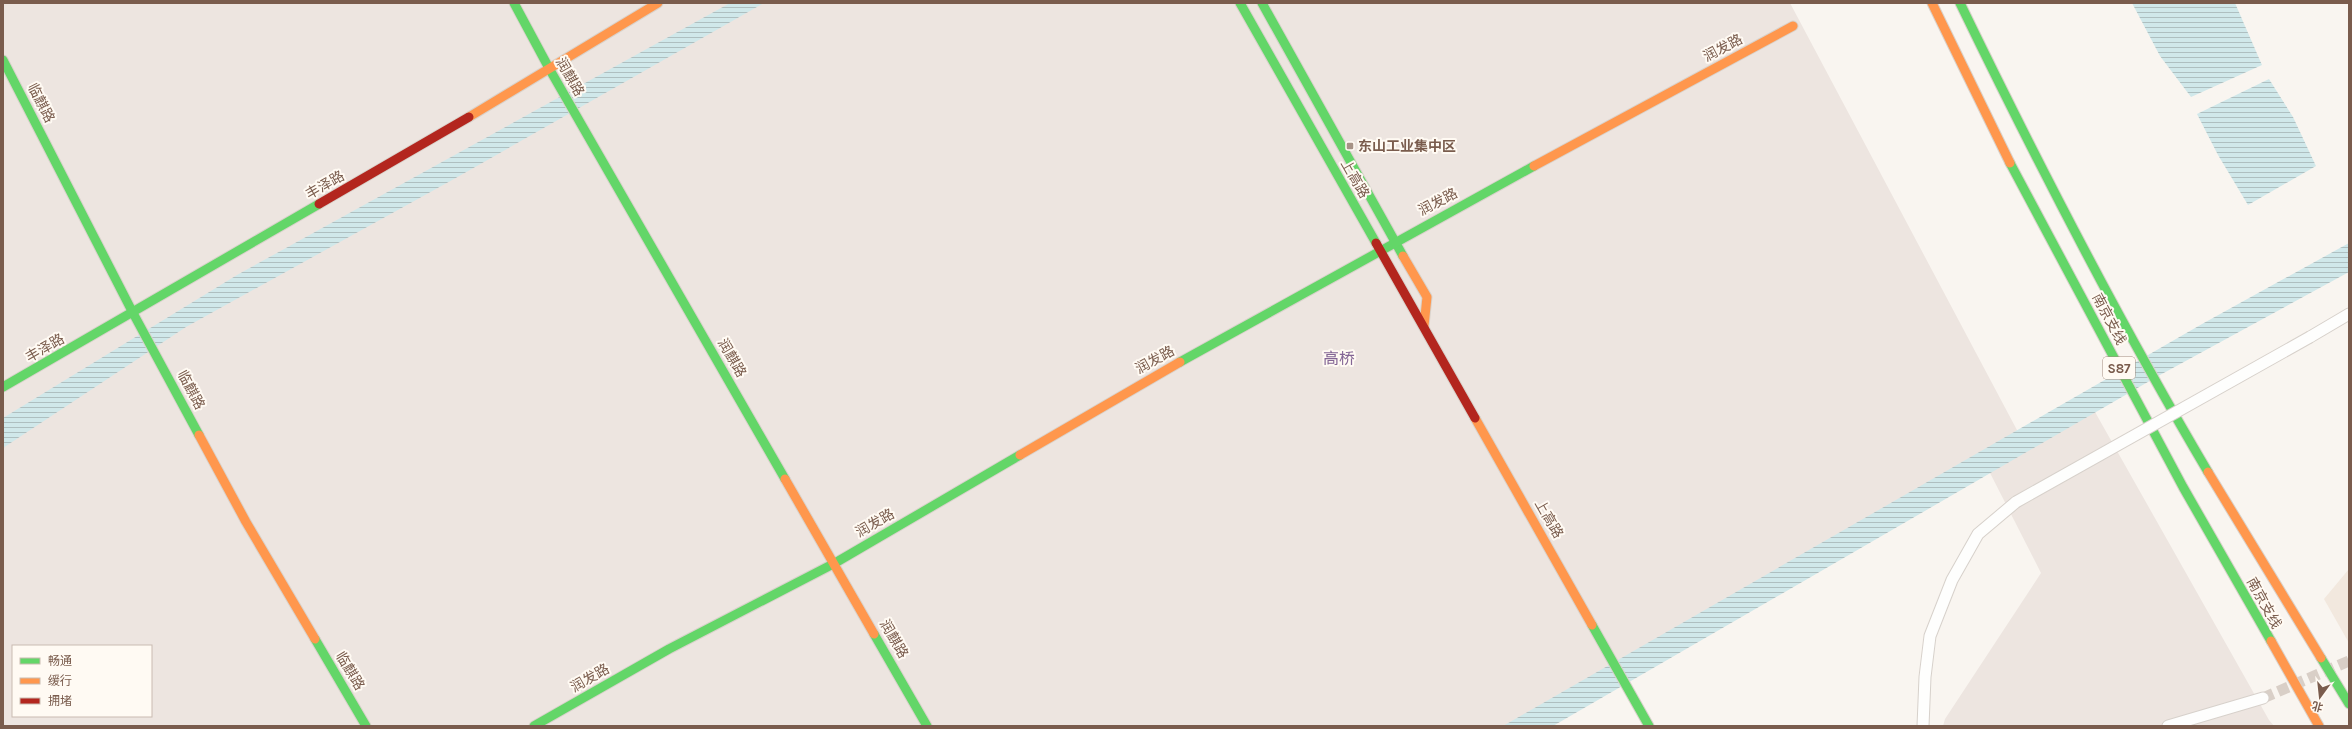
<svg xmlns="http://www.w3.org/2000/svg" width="2352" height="729" font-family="Karla,'Noto Sans SC',sans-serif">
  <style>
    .residential { fill: #f2e8de }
    .industrial { fill: #ede5e0; fill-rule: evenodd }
    .water { fill: url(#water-rules) }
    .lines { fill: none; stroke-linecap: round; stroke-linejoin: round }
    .street-tunnel { stroke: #d9cfc7; stroke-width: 11; stroke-dasharray: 11 5.5; stroke-linecap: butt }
    .street-casing { stroke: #d7d1cb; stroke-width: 13 }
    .fast-casing { stroke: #d9d2cb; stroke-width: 11 }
    .slow-casing { stroke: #d9d2cb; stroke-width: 11 }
    .jam-casing { stroke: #d9d2cb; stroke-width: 11 }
    .street { stroke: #fefefd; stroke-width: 11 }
    .fast { stroke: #63d668; stroke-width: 9 }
    .slow { stroke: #ff974d; stroke-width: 9 }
    .jam { stroke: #b3261e; stroke-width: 9 }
    .street-bridge-casing { stroke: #d7d1cb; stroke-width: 13; stroke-linecap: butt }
    .street-bridge { stroke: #fefefd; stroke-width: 11 }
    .poi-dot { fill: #a69286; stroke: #fffaf3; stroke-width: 1.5 }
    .labels { text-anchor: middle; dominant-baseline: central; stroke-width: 4; stroke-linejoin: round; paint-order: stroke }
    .shield { fill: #fffaf3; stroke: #a28b7f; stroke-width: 1 }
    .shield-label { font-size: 13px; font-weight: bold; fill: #7a5c4d }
    .street-label { font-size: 14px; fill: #7a5c4d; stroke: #fffaf3 }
    .poi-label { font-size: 14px; font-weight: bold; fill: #7a5c4d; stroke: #fffaf3; text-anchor: start }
    .quarter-label { font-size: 16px; fill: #846695; stroke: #fffaf3 }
  </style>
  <defs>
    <pattern id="water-rules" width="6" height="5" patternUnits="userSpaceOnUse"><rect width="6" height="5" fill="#d0e8ea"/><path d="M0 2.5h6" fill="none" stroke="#aebfc0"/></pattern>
  </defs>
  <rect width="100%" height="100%" fill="#f9f5f0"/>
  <path class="residential" d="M2349,569v74l-25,-44z"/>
  <path class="industrial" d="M3,3h1787l236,444 69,-35 174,308 5,6h-331l2,-7 96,-146 -53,-104 -447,257h-1538zM13,646h138v70h-138z"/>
  <g class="water">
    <path d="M730,3h34l-310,176 -268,148 -183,121v-30l234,-143z"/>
    <path d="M2132,3h103l27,62 -71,32 -31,-41z"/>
    <path d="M2269,79l24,38 23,49 -68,39 -30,-50 -21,-41z"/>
    <path d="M2349,243v29l-189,103 -607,351h-50l699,-402z"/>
  </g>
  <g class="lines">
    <path class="street-tunnel" d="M2263,698l86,-37"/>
    <g class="street-casing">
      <g id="street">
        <path d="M2310,337l39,-23"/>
        <path d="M1923,726l2,-49 5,-41 22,-56 26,-46 38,-32"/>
        <path d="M2168,726l95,-28"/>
      </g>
    </g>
    <g class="fast-casing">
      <g id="fast">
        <path d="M514,3l36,67 235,409"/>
        <path d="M1240,3l136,240"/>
        <path d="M1262,3l141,253"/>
        <path d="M1960,3c77,159 158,317 248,469"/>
        <path d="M3,60l130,253 66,122"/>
        <path d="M2010,163l173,324 88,154"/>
        <path d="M1180,362l354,-196"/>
        <path d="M3,387l316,-183"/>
        <path d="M1592,625l57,101"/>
        <path d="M874,634l53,92"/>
        <path d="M315,639l51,87"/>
        <path d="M2321,658l28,46"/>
        <path d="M534,726l135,-77 166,-86 185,-108"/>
      </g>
    </g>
    <g class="slow-casing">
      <g id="slow">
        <path d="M1932,3l78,160"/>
        <path d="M469,117l189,-114"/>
        <path d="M1534,166l259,-140"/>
        <path d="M1403,256l24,41 -3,29"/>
        <path d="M1475,418l117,207"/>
        <path d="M199,435l47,87 69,117"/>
        <path d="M1020,455l160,-93"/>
        <path d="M2208,472l113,186"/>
        <path d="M785,479l89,155"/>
        <path d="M2271,641l48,85"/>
      </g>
    </g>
    <g class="jam-casing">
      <g id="jam">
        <path d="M319,204l150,-87"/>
        <path d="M1376,243l99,175"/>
      </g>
    </g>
    <use href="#street" class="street"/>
    <use href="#fast" class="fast"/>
    <use href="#slow" class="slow"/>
    <use href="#jam" class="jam"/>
    <g class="street-bridge-casing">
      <path id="street-bridge" d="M2016,502l294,-165"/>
    </g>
    <use href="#street-bridge" class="street-bridge"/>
  </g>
  <rect class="poi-dot" x="1346" y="142" width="8" height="8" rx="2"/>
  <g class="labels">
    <rect class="shield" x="2103" y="357" width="32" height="22" rx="3"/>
    <g class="shield-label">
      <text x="2119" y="368">S87</text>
    </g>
    <g class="street-label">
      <text transform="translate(1723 48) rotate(-28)">润发路</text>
      <text transform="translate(570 77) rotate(60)">润麒路</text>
      <text transform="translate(41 103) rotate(63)">临麒路</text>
      <text transform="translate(1355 179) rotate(60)">上高路</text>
      <text transform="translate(325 185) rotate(-30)">丰泽路</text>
      <text transform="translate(1438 202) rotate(-28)">润发路</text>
      <text transform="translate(2109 319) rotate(62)">南京支线</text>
      <text transform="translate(45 348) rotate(-30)">丰泽路</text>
      <text transform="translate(732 358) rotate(60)">润麒路</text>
      <text transform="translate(1155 360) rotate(-29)">润发路</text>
      <text transform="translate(191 390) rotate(62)">临麒路</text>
      <text transform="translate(1549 519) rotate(60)">上高路</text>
      <text transform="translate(875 523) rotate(-30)">润发路</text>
      <text transform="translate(2264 603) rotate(61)">南京支线</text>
      <text transform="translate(894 639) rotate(60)">润麒路</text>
      <text transform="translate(350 671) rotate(59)">临麒路</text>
      <text transform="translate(590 678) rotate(-30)">润发路</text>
    </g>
    <g class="poi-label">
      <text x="1358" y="146">东山工业集中区</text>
    </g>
    <g class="quarter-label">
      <text x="1339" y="358">高桥</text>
    </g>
  </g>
  <rect width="2352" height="729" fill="none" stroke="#7a5c4d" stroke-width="8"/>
  <rect x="12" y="645" width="140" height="72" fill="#fffaf3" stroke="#cabbb1"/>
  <rect x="20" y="658" width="20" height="6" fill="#63d668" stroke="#cabbb1"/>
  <text x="48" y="665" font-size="12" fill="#7a5c4d">畅通</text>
  <rect x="20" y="678" width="20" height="6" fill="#ff974d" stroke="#cabbb1"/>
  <text x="48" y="685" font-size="12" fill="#7a5c4d">缓行</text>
  <rect x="20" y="698" width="20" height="6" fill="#b3261e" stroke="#cabbb1"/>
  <text x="48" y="705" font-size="12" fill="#7a5c4d">拥堵</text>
  <g transform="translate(2320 697) rotate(195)" stroke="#fffaf3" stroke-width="3" paint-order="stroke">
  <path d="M0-3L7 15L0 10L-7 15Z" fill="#7a5c4d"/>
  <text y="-6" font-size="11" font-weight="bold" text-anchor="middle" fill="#7a5c4d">北</text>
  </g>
</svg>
